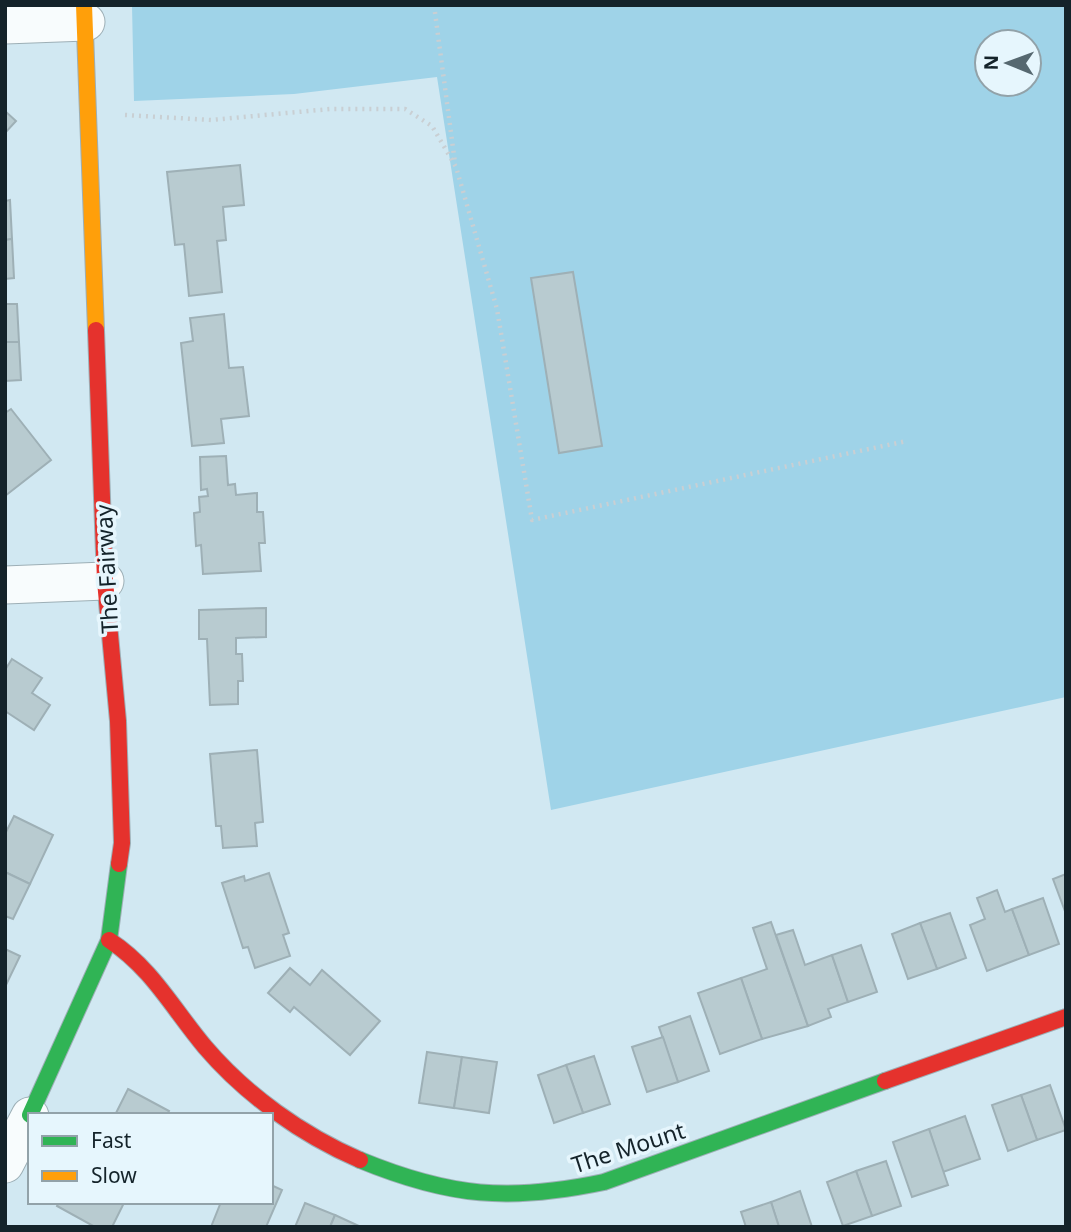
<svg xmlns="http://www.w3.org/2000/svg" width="1071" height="1232" font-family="'Noto Sans',sans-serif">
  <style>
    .green { fill: #9fd3e8; fill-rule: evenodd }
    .building { fill: #b8cbd0; stroke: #9eb0b6; stroke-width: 2 }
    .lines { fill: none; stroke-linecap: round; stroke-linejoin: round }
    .street-casing { stroke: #9dafb6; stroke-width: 39 }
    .fast-casing { stroke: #9dafb6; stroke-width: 18 }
    .slow-casing { stroke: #9dafb6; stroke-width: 18 }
    .jam-casing { stroke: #9dafb6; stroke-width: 18 }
    .path { stroke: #c9cfd3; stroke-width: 4.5; stroke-dasharray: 2 5; stroke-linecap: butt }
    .street { stroke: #f8fcfd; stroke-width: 37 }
    .fast { stroke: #30b455; stroke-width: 16 }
    .slow { stroke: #ff9f0a; stroke-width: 16 }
    .jam { stroke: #e5322d; stroke-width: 16 }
    .labels { text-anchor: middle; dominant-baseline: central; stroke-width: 7; stroke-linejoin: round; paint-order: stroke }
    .street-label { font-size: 23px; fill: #14232a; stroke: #e6f6fd }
  </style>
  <rect width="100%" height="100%" fill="#d1e8f2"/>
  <path class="green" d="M132,5h934v692l-515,113 -114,-733 -143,17 -160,7zM987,42h42v42h-42z"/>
  <g class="building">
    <path d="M5,111l11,10 -11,12z"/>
    <path d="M240,165l4,40 -21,2 3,33 -9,1 5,51 -33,4 -5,-52 -9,1 -8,-73z"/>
    <path d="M10,200l2,39 -7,1v-39z"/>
    <path d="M12,239l2,39 -9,1v-39z"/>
    <path d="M573,272l29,174 -43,7 -28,-175z"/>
    <path d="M5,304h12l2,38h-14z"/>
    <path d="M224,314l5,54 14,-1 6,49 -28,3 3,24 -32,3 -11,-103 12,-2 -3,-23z"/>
    <path d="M5,342h14l2,38 -16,1z"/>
    <path d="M11,409l40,51 -46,36v-83z"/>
    <path d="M226,456l2,29 7,-1 1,11 21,-2v19h6l2,31h-6l2,28 -58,3 -2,-29 -5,1 -2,-33 6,-1 -1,-15 9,-1 -1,-7 -6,1 -1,-33z"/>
    <path d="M266,608v29l-30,1v16h6l1,27h-5v23l-28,1 -3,-66h-8v-29z"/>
    <path d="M12,659l30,19 -10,15 18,12 -16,25 -29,-19v-41z"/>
    <path d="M257,750l6,72 -8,1 2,23 -34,2 -2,-22h-5l-6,-72z"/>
    <path d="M14,816l39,19 -23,49 -25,-12v-38z"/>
    <path d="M5,872l25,12 -17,35 -8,-3z"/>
    <path d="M269,873l20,60 -6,2 7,21 -35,12 -7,-21 -5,1 -21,-65 22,-7 1,5z"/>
    <path d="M1066,874v40l-13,-35z"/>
    <path d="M997,890l8,22 7,-3 17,46 -42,16 -17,-46 15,-6 -8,-21z"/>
    <path d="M1043,898l16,46 -30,11 -17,-46z"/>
    <path d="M950,913l16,45 -29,11 -17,-46z"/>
    <path d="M771,922l37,104 -46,13 -21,-61 26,-9 -14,-41z"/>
    <path d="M920,923l17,46 -29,10 -16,-45z"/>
    <path d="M793,930l12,35 27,-10 16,47 -20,7 3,8 -23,9 -32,-91z"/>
    <path d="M861,945l16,47 -29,10 -16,-47z"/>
    <path d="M5,949l15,7 -15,31z"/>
    <path d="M290,968l20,17 12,-15 58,51 -30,34 -56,-48 -4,5 -22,-19z"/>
    <path d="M741,978l21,61 -42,15 -22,-61z"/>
    <path d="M690,1016l19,55 -31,11 -19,-55z"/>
    <path d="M663,1037l15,45 -31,10 -15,-45z"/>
    <path d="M427,1052l35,5 -8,51 -35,-5z"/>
    <path d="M594,1056l16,48 -27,9 -17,-48z"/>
    <path d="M462,1057l35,5 -8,51 -35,-5z"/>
    <path d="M566,1065l17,48 -29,10 -16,-48z"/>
    <path d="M1050,1085l16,45 -29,10 -16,-45z"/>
    <path d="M128,1089l41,22 -2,4h-52z"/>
    <path d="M1021,1095l16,45 -29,11 -16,-46z"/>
    <path d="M965,1116l15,43 -37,13 -14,-43z"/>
    <path d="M929,1129l19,56 -36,12 -19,-55z"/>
    <path d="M886,1161l15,45 -29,10 -16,-45z"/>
    <path d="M856,1171l16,45 -29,10 -16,-44z"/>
    <path d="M271,1185l11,5 -16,37h-55l10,-25h50z"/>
    <path d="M800,1191l12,36h-33l-8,-25z"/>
    <path d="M59,1202h59l5,3 -11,22h-17l-38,-21z"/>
    <path d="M771,1202l8,25h-33l-5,-15z"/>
    <path d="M305,1203l30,12 -5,12h-35z"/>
    <path d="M335,1215l26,12h-31z"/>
  </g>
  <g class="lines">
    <g class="street-casing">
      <g id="street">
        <path d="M5,25l81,-3"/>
        <path d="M5,585l100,-4"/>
        <path d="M5,1164l25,-48"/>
      </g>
    </g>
    <g class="fast-casing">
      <g id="fast">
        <path d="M30,1115l79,-175 10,-76"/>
        <path d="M360,1160c90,37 149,42 244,22l281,-101"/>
      </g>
    </g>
    <g class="slow-casing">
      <path id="slow" d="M84,5l12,325"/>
    </g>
    <g class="jam-casing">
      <g id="jam">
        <path d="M96,330l9,251 13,140 4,122 -3,21"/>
        <path d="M109,940c43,28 64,69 96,107 41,48 97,88 155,113"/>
        <path d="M885,1081l181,-64"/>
      </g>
    </g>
    <g class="path">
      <path d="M434,5l21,158"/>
      <path d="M125,115l86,5 119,-11h75l27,17 24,41 41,142 35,211 375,-79"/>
    </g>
    <use href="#street" class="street"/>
    <use href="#fast" class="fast"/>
    <use href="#slow" class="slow"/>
    <use href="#jam" class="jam"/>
  </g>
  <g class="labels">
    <g class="street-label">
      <text transform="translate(106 569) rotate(-93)">The Fairway</text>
      <text transform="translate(628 1147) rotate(-18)">The Mount</text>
    </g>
  </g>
  <rect width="1071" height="1232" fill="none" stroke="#14232a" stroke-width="14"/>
  <rect x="28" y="1113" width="245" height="91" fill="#e6f6fd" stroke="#92a2a9" stroke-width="2"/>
  <rect x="42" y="1136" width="35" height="10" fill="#30b455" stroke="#92a2a9" stroke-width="2"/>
  <text x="91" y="1148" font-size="21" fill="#14232a">Fast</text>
  <rect x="42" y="1171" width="35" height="10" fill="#ff9f0a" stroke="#92a2a9" stroke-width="2"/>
  <text x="91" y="1183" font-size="21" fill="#14232a">Slow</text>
  <g transform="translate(1008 63) rotate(271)"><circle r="33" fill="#e6f6fd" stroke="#92a2a9" stroke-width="2"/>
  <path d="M0-5L12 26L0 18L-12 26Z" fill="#566870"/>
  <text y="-10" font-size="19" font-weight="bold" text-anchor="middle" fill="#14232a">N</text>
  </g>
</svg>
